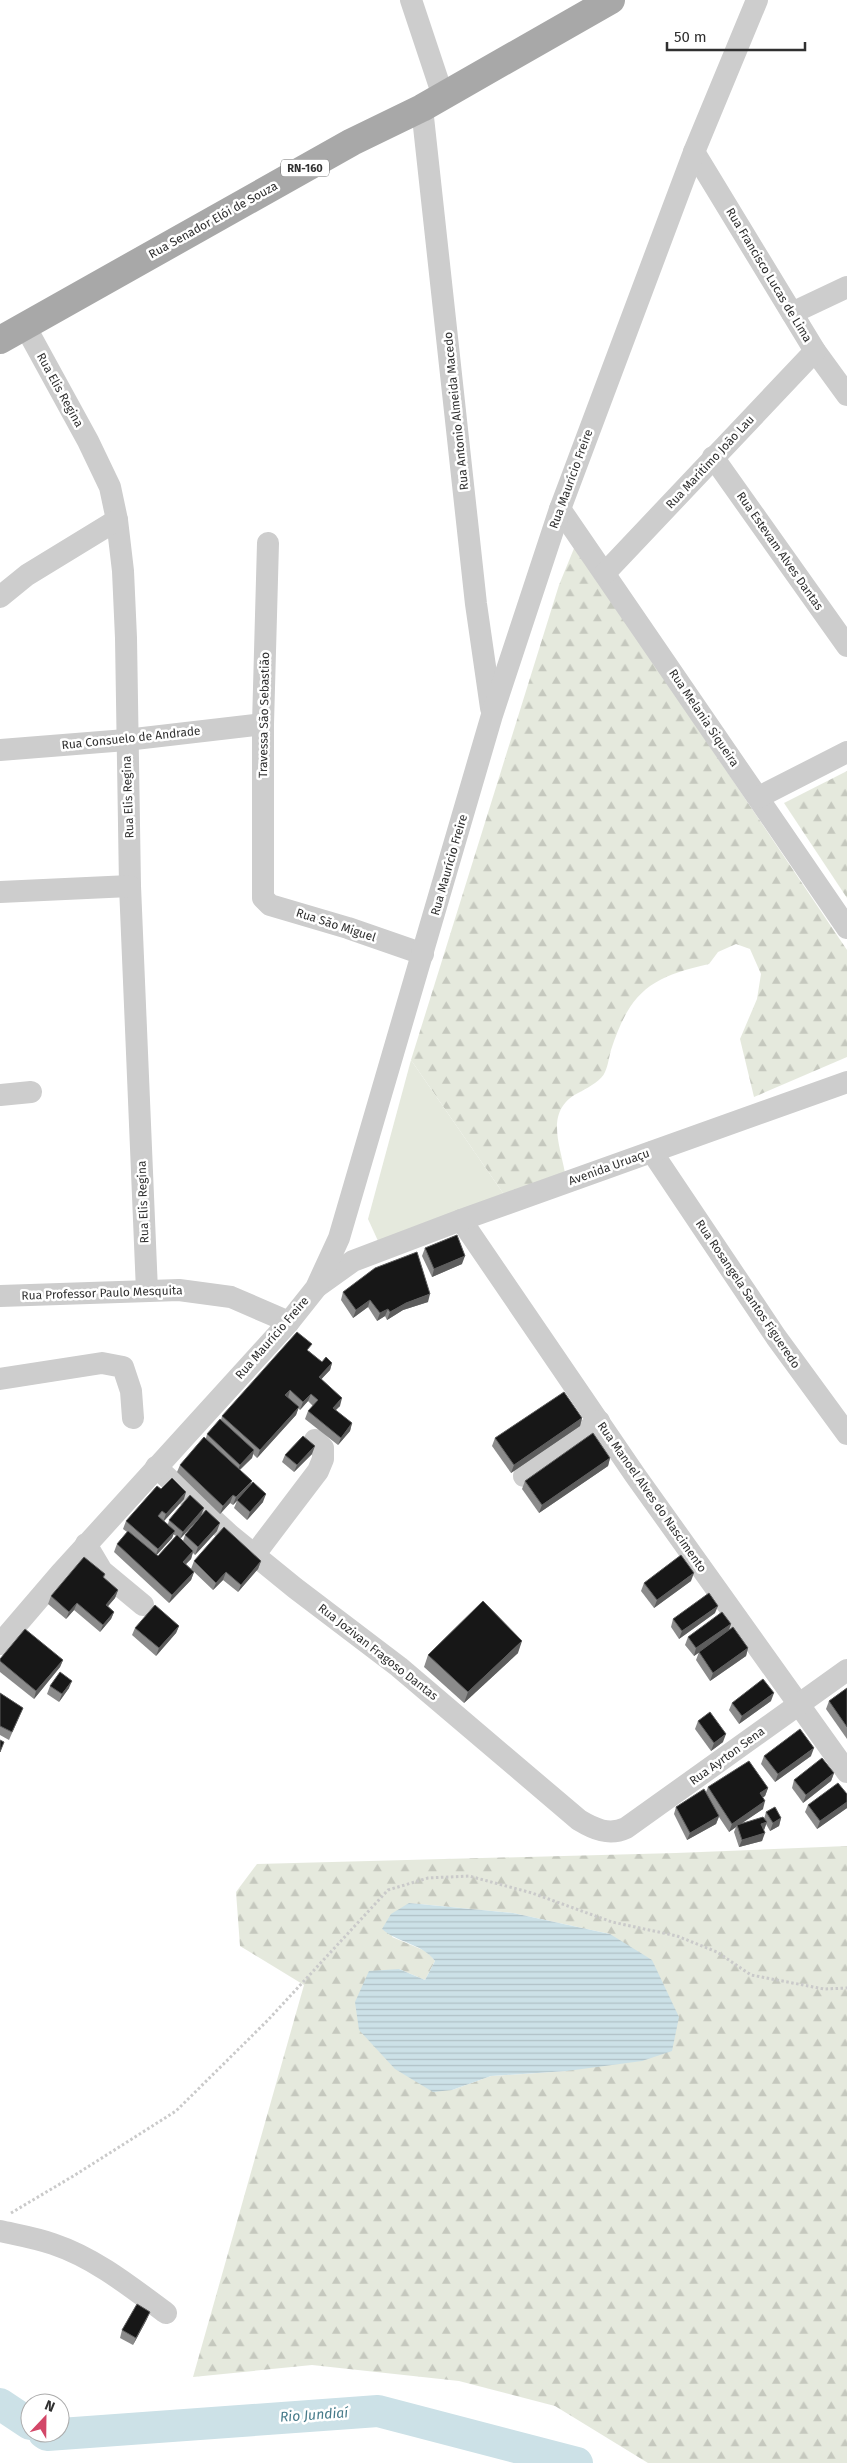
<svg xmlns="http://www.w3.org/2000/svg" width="847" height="2463" font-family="'Fira Sans',sans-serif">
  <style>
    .forest { fill: url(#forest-firs); fill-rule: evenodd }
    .pitch { fill: #e5e9dd }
    .water { fill: url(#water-rules) }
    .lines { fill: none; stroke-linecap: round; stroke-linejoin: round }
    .river { stroke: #cce1e7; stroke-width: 32 }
    .path { stroke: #cacaca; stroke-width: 3; stroke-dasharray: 2.5 2.5; stroke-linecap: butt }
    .minor { stroke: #cdcdcd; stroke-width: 22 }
    .major { stroke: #a8a8a8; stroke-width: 28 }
    .wall { fill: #8b8b8b; fill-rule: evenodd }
    .shaded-wall { fill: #5d5d5d }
    .building { fill: #171717; stroke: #5d5d5d }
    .labels { text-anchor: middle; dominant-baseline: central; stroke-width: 5; stroke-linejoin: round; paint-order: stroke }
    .shield { fill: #fff; stroke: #6e6e6e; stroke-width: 1 }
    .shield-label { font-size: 11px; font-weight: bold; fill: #303030 }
    .street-label { font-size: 12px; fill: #303030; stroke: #fff }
    .water-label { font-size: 14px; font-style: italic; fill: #477b8a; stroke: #fff }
  </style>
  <defs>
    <pattern id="forest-firs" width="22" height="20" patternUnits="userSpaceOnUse" patternTransform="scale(1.25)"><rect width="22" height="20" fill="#e5e9dd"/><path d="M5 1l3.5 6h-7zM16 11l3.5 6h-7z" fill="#c5c8be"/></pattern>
    <pattern id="water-rules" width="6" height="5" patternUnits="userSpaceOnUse" patternTransform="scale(1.25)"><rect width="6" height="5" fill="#cce1e7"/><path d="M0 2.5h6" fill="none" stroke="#b0c1c6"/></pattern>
  </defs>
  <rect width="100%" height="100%" fill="#fff"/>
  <g class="forest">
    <path d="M575,546l272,404v107l-93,40 -14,-58 17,-40 4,-25 -11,-25 -14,-5 -18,8 -9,12c-59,13 -79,28 -98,86 -2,7 -3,16 -6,22 -3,8 -16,15 -23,19 -38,17 -23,50 -17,82l-60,23 -94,-136 148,-475z"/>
    <path d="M847,771v127l-63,-95z"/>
    <path d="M847,1846v617h-199l-93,-57 -96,-25 -147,-16 -119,12 111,-392 -64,-39 -4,-54 21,-28 419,-11zM409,1903l104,10 97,21 -43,137 -76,5 -39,14 -53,-121 26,11 10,-19 -7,-9 -36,-15z"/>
  </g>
  <path class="pitch" d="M411,1060l94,136 -126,47 -11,-24z"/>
  <path class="water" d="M409,1903l104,10 97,21 42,26 27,57 -7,34 -30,10 -75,10 -76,5 -39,14 -19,2 -38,-23 -36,-39 -4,-28 14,-31 30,-2 26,11 10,-19c-12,-17 -37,-18 -53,-32l9,-15z"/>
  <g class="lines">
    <g class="river">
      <path d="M0,2404l30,20"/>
      <path d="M44,2433l3,2 331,-24 199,52"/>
    </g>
    <path class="path" d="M11,2213l64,-38 101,-64 92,-91 120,-130 40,-12 41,-2 63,17 80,29 65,14 40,16 34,23 73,14 23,-1"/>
    <g class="minor">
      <path d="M411,0l32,96"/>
      <path d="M422,108l54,496 15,104"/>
      <path d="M694,152l121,199 32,44"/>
      <path d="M792,313l55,-26"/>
      <path d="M25,326l63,115 22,46 7,33 6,51 3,67 4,248 17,405"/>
      <path d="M713,457l134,189"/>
      <path d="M560,509l287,419"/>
      <path d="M268,543l-5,181v174l7,7 78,23 75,26"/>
      <path d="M605,573l210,-222"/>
      <path d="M0,597l27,-22 90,-55"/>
      <path d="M0,750l126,-10 137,-16"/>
      <path d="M759,797l88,-45"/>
      <path d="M0,892l130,-6"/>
      <path d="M0,1095l31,-3"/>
      <path d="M652,1152l124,185 71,97"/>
      <path d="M461,1220l174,255 212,297"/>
      <path d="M318,1286l35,-25 108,-41 386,-138"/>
      <path d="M0,1296l179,-6 52,7 58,25"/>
      <path d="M0,1379l102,-16 21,4 8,24 2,27"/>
      <path d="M156,1467l74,68 65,53 104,79 180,153c15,9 30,16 47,8l221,-158"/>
      <path d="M524,1476l75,-55"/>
      <path d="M86,1544l16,27 41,34"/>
      <path d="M255,1554l63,-83 5,-12v-11l-8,-8"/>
      <path d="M0,1644l60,-70 229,-252 27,-34 23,-50 153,-523 68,-206 134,-357 63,-152"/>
      <path d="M0,2231c18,4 36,7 53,13 42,14 78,43 113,69"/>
    </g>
    <path class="major" d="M0,340l352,-198 70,-34 189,-108"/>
  </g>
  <g class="wall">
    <path d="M425,1248l37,16 -30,13 -10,-21z"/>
    <path d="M343,1292l85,10 -25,8 -16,10 -2,-4 -8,5 -9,-14 -15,11 -12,-18z"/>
    <path d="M309,1351l13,11 10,1 -2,7 -9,9 19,27 -5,4 17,13 -2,8 -12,14 -33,-26 3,-8 5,-5 -5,-5 -8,9 -2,-2 -2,7 -39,43 -4,-4 -1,4 -12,12 12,11 -3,6 14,15 -16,18 -13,-12 3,-7 -4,4 -3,-2 -10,11 -43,-42 3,-7 26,-27 1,-4 14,-14 1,-4z"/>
    <path d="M582,1418l-2,8 -69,47 -19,-27 3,-8z"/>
    <path d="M312,1454l-18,18 -12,-10 3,-7z"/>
    <path d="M610,1458l-2,8 -69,47 -17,-24 3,-8z"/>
    <path d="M161,1489l23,10 -20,22 4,3 1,-4 32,-4 -21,23 3,2 2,-6 32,-4 -22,24 -2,-2 -2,6 -5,5 8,8 -3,8 -22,23 -55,-51 3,-8 10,-12 -4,-3 3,-8zM173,1534l3,2 -18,20 -2,-1 16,-17z"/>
    <path d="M194,1561h67l-3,8 -20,23 -15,-12 -10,10 -22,-21z"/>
    <path d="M105,1574l-1,4 14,12 -3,8 -7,8 6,6 -3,7 -11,13 -26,-22 -8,9 -18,-15 3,-8z"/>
    <path d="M691,1581l-37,27 -13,-17 3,-8z"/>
    <path d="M715,1613l-36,26 -8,-12 2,-8z"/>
    <path d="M731,1624l-2,7 19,17 -2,8 -36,25 -14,-21 3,-8 11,-7 -16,11 -9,-11 3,-8z"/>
    <path d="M179,1626l-3,7 -20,23 -24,-21 3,-7z"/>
    <path d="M518,1653l-54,50 -40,-36 4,-12z"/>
    <path d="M0,1659l63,1 -3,7 -26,32 -34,-27z"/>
    <path d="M50,1686l19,2 -10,14 -12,-8z"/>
    <path d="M847,1688v51l-21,-30 3,-8z"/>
    <path d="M0,1693l23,15 -14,32 -9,-5z"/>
    <path d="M771,1701l-32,23 -10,-14 3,-7z"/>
    <path d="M698,1721l25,21 -12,9 -16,-22z"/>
    <path d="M764,1756h47l-36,26 -14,-18z"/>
    <path d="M834,1773l-3,8 -28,22 -11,-15 2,-8z"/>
    <path d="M708,1787l60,1 -3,8 -2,1v12l-22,14 23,-4 2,-7 15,6 -2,8 -9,5 -4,-7 -2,6 -2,11 -23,6 -5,-15 2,-5 -7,5 -10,-15 -3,7 -29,16 -13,-26 2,-7 30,-15z"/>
    <path d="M847,1794v14l-30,21 -12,-17 3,-7z"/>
    <path d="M147,2319l-14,26 -13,-7 2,-8z"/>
  </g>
  <g class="shaded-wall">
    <path d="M465,1256l-3,8 -30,13 2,-8z"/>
    <path d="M430,1294l-2,8 -25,8 -16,10 3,-8 16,-9z"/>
    <path d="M370,1300l-2,7 -15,11 3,-8z"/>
    <path d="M388,1309l-3,7 -8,5 3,-8z"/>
    <path d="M332,1363l-2,7 -14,15 3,-8z"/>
    <path d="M290,1390l-2,8 -3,-3z"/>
    <path d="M311,1394l-3,7 -8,9 3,-8z"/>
    <path d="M342,1398l-2,8 -10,10 3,-8z"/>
    <path d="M299,1407l-3,8 -39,43 3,-8z"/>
    <path d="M582,1418l-2,8 -69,47 3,-8z"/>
    <path d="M352,1423l-2,8 -12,14 3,-7z"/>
    <path d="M315,1446l-3,8 -18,18 3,-7z"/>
    <path d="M254,1450l-2,8 -15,14 3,-7z"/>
    <path d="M610,1458l-2,8 -69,47 3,-8z"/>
    <path d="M252,1481l-3,7 -16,17 3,-8z"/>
    <path d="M186,1492l-2,7 -21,23 3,-8z"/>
    <path d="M266,1494l-3,8 -16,18 3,-8z"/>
    <path d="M233,1495l-3,8 -10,11 3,-8z"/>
    <path d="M204,1508l-3,8 -21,23 3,-7z"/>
    <path d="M220,1523l-3,8 -22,24 3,-8z"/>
    <path d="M175,1531l-3,7 -17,19 3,-8z"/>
    <path d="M193,1551l-2,8 -11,11 3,-8z"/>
    <path d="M261,1561l-3,8 -20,23 3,-7z"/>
    <path d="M194,1572l-3,8 -22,23 3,-8z"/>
    <path d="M226,1572l-3,8 -10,10 3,-7z"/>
    <path d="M694,1573l-3,8 -37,27 3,-8z"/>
    <path d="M118,1590l-3,8 -12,14 3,-7z"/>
    <path d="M77,1603l-3,7 -8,9 3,-7z"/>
    <path d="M718,1606l-3,7 -36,26 3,-8z"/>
    <path d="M114,1612l-3,7 -11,13 3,-7z"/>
    <path d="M731,1624l-3,8 -34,24 2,-8z"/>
    <path d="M179,1626l-3,7 -20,23 3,-8z"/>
    <path d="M522,1641l-4,12 -54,50 4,-11z"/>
    <path d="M748,1648l-2,8 -36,25 3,-8z"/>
    <path d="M63,1660l-3,7 -26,32 2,-8z"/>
    <path d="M72,1681l-3,7 -10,14 3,-8z"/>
    <path d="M774,1693l-3,8 -32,23 3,-8z"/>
    <path d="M726,1734l-3,8 -12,9 3,-8z"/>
    <path d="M814,1748l-3,8 -36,26 3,-8z"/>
    <path d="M834,1773l-3,8 -28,22 3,-8z"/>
    <path d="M768,1788l-3,8 -8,5 3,-8z"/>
    <path d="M765,1801l-2,8 -25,17 -1,-1 -1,2 -7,5 3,-8z"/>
    <path d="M847,1802v6l-30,21 3,-8z"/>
    <path d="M719,1816l-3,8 -29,16 3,-7z"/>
    <path d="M781,1818l-2,8 -9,5 3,-8z"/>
    <path d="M767,1822l-3,8 -3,-6z"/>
    <path d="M765,1833l-3,8 -23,6 3,-7z"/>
    <path d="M150,2312l-3,7 -14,26 3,-7z"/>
  </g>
  <g class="building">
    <path d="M457,1235l8,21 -31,13 -9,-21z"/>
    <path d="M417,1252l13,42 -24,9 -16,9 -2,-3 -8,4 -10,-13 -14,10 -13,-18 32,-24z"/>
    <path d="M297,1332l15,12 -5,6 15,12 4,-5 6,6 -13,14 23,21 -9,10 19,15 -11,15 -33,-27 10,-11 -7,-6 -8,8 -13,-12 -5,5 14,12 -39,43 -38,-34z"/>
    <path d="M564,1392l18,26 -68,47 -19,-27z"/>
    <path d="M220,1419l34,31 -14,15 -33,-31z"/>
    <path d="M593,1433l17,25 -68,47 -17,-24z"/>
    <path d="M303,1436l12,10 -18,19 -12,-10z"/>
    <path d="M204,1437l48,44 -16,16 -3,-2 -10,11 -43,-41z"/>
    <path d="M172,1478l14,14 -20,22 -4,-3 -4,5 17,15 -17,18 -32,-28 31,-35 4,3z"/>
    <path d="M253,1482l13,12 -16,18 -13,-12z"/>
    <path d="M190,1495l14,13 -21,24 -14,-12z"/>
    <path d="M206,1510l14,13 -22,24 -13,-12z"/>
    <path d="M224,1527l37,34 -20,24 -15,-13 -10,11 -22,-22z"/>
    <path d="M128,1531l30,25 19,-21 16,16 -10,11 11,10 -22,23 -55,-51z"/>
    <path d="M681,1555l13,18 -37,27 -13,-17z"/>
    <path d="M84,1557l21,17 -2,3 15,13 -12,15 8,7 -11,13 -26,-22 -8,9 -18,-16z"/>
    <path d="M709,1593l9,13 -36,25 -9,-12z"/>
    <path d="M483,1601l39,40 -54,51 -40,-37z"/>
    <path d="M155,1605l24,21 -20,22 -24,-20z"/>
    <path d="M722,1612l9,12 -35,24 -8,-11z"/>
    <path d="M733,1627l15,21 -35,25 -14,-21z"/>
    <path d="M25,1629l38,31 -27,31 -36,-30v-2z"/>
    <path d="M60,1672l12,9 -10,13 -12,-8z"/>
    <path d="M763,1679l11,14 -32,23 -10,-13z"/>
    <path d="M847,1688v39l-18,-26z"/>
    <path d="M0,1693l23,15 -11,24 -12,-6z"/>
    <path d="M710,1712l16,22 -12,9 -16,-22z"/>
    <path d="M800,1729l14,19 -36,26 -14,-18z"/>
    <path d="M0,1740l4,2 -4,10z"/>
    <path d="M822,1758l12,15 -28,22 -12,-15z"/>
    <path d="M749,1761l19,27 -8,5 5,8 -33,23 -24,-37z"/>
    <path d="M838,1783l9,11v8l-27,19 -12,-16z"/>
    <path d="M704,1789l15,27 -29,17 -14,-26z"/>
    <path d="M775,1807l6,11 -8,5 -7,-11z"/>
    <path d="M763,1817l4,5 -6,2 4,9 -23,7 -5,-15z"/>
    <path d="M137,2304l13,8 -14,26 -14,-8z"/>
  </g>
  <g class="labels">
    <rect class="shield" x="281" y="159.5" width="48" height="17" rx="4"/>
    <g class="shield-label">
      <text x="305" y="168">RN-160</text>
    </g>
    <g class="street-label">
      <text transform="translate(213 220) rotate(-29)">Rua Senador Elói de Souza</text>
      <text transform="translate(769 275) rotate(59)">Rua Francisco Lucas de Lima</text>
      <text transform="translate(60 390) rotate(61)">Rua Elis Regina</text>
      <text transform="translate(456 411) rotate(-96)">Rua Antonio Almeida Macedo</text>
      <text transform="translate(710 462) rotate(-47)">Rua Maritimo João Lau</text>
      <text transform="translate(571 479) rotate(-70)">Rua Maurício Freire</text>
      <text transform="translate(780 551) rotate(55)">Rua Estevam Alves Dantas</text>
      <text transform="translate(264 715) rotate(-89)">Travessa São Sebastião</text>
      <text transform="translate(704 718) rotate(56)">Rua Melania Siqueira</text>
      <text transform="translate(131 738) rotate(-6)">Rua Consuelo de Andrade</text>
      <text transform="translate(128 797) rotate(-92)">Rua Elis Regina</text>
      <text transform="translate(449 865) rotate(-74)">Rua Maurício Freire</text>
      <text transform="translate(336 925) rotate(18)">Rua São Miguel</text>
      <text transform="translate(609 1167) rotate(-20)">Avenida Uruaçu</text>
      <text transform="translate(143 1202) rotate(-92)">Rua Elis Regina</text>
      <text transform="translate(102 1293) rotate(-2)">Rua Professor Paulo Mesquita</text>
      <text transform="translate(748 1294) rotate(56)">Rua Rosangela Santos Figueredo</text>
      <text transform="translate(272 1338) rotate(-49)">Rua Maurício Freire</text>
      <text transform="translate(652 1497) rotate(55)">Rua Manoel Alves do Nascimento</text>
      <text transform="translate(378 1652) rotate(38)">Rua Jozivan Fragoso Dantas</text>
      <text transform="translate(727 1756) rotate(-36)">Rua Ayrton Sena</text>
    </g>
    <g class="water-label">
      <text transform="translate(314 2415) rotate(-4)">Rio Jundiaí</text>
    </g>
  </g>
  <g transform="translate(45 2418) rotate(22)"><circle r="24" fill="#ffffff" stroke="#acacac"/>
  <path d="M0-4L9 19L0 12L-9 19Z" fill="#d34768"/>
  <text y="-8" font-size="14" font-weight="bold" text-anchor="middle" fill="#303030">N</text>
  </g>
  <path d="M667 42v8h138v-8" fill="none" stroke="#303030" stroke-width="2.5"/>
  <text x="674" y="42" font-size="15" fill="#303030" stroke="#ffffff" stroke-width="4" paint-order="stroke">50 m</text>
</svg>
